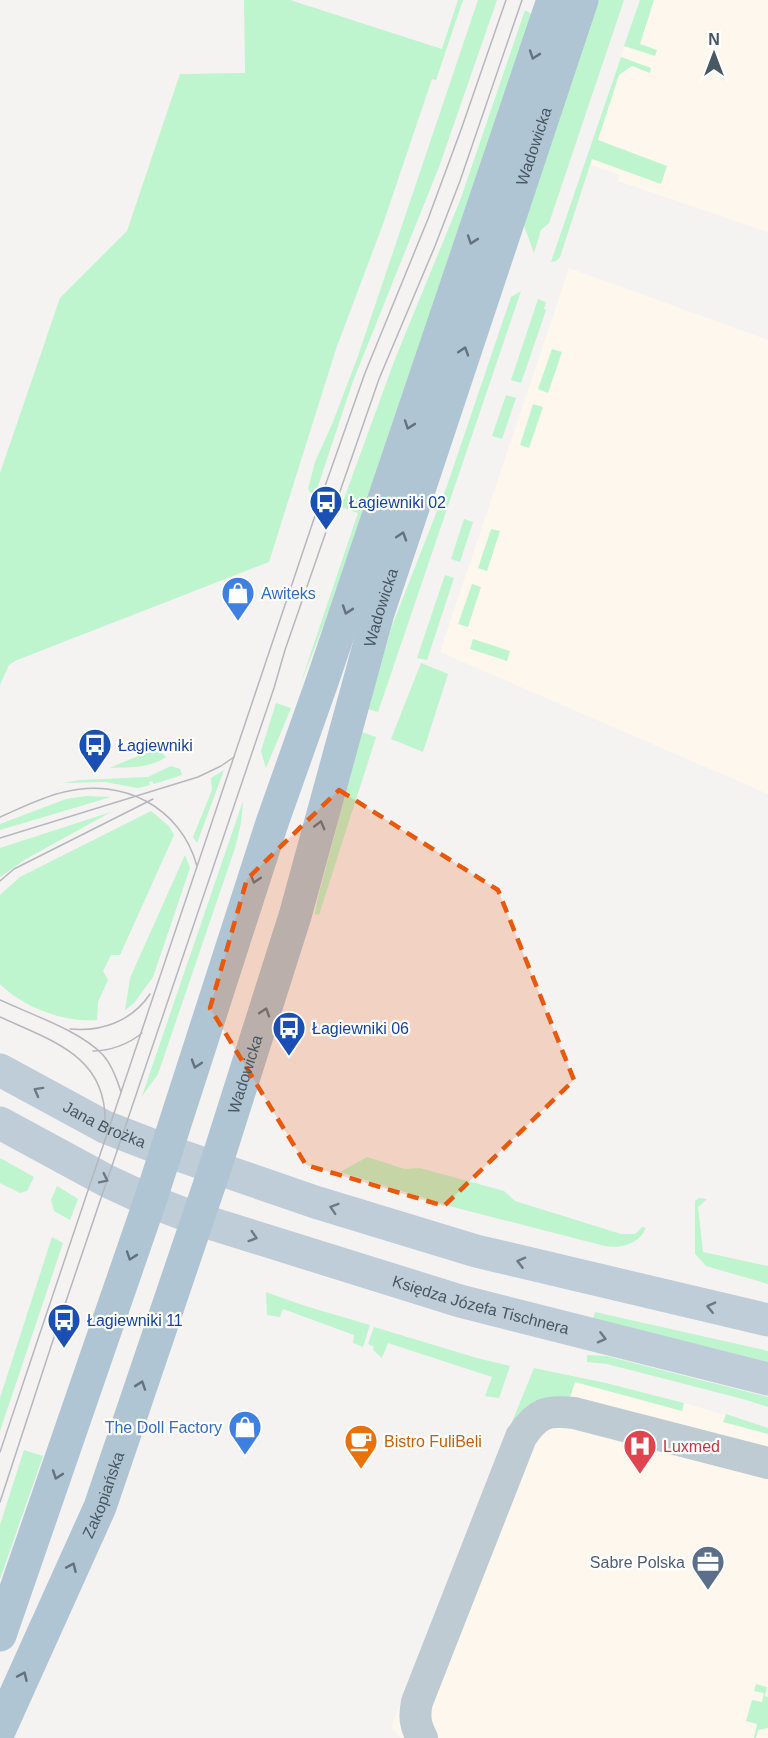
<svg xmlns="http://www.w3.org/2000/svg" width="768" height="1738" font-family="Helvetica,sans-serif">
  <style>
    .commercial { fill: #fef7ed }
    .green { fill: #bef4ce }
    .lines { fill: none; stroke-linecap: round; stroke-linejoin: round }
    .minor { stroke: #bfcbd3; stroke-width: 32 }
    .secondary { stroke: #becdd7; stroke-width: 33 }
    .primary { stroke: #b0c5d3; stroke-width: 33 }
    .tram { stroke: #b4b8bd; stroke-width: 1.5 }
    .oneway { stroke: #62737e }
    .oneway2 { stroke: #6b7b85 }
    .marked { fill: #e8590c; fill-opacity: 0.2; stroke: #e8590c; stroke-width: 4.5; stroke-dasharray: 12 8; stroke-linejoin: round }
    .labels { text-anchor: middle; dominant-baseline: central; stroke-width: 4.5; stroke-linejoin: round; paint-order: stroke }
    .street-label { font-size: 16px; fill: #485862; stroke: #fff }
    .transit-label { font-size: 16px; fill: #164399; stroke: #fff; text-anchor: start }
    .shop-label { font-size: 16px; fill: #366cbe; stroke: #fff; text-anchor: start }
    .food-label { font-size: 16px; fill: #c56008; stroke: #fff; text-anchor: start }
    .health-label { font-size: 16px; fill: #be3a42; stroke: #fff; text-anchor: start }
    .service-label { font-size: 16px; fill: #4e5e75; stroke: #fff; text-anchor: end }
  </style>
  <rect width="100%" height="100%" fill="#f5f2f2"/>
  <g class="commercial">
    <path d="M640,0h128v232l-150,-51 2,-6 -35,-12z"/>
    <path d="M569,268l199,72v454l-328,-142z"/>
    <path d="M534,1368l72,15 78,20 84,25v310h-367l-10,-11z"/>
  </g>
  <g class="green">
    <path d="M244,0h46l152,49 16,-49h5l-27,80 -4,-1 -49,145 -47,125 -67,213 -252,98 -8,5 -9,20v-212l60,-175 67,-67 53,-157 65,-1z"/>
    <path d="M478,0h19l-58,167 -86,214 -39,117 -6,-9 7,-27 18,-40 25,-66z"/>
    <path d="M598,0h26l-75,223 -8,7 -7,23 -11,-30z"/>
    <path d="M640,0h14l-14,44 17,6 -2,6 -31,-10z"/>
    <path d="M525,10l9,6 -210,608 -24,61 58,-172 -17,-6 54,-148 66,-161z"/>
    <path d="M621,57l30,11 -1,5 -18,-7 -13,9 -21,65 69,26 -6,18 -69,-25 -32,98 -4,4 -5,1z"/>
    <path d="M521,291l-143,421 -10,-3 24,-83 56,-143 63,-186z"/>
    <path d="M538,299l8,3 -2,7 2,1 -25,73 -10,-3z"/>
    <path d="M552,349l10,3 -14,41 -10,-4z"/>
    <path d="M506,395l10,3 -14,41 -10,-3z"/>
    <path d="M533,404l10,3 -14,41 -9,-3z"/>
    <path d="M464,519l9,3 -13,40 -9,-3z"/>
    <path d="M491,529l9,2 -13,40 -9,-3z"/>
    <path d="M445,575l9,3 -27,82 -10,-2z"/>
    <path d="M472,584l9,3 -13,40 -10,-3z"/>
    <path d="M473,639l37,12 -3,10 -37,-12z"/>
    <path d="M421,663l27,11 -25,78 -32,-13z"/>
    <path d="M276,703l15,5 -25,60 -5,-17z"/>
    <path d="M362,732l14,5 -57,178 -4,-1 2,-13z"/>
    <path d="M153,750l7,1 6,6c-18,12 -37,10 -57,11z"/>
    <path d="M171,766l9,3 2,6 -28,9 -2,-3 -3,1 1,3 -12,3 -33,-6 -42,1 18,-3 67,-3z"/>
    <path d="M224,770l-27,73 -4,-6 19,-47 -1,-12z"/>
    <path d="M86,796l25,1 -111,33v-6l66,-25z"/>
    <path d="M243,801l-2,22 -6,25 -77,226 -16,22z"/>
    <path d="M151,811l18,15 5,9 -54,120h-9l-8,16 5,9 -10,22 -1,18c-33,3 -74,-13 -97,-36v-89l20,-18z"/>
    <path d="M111,812l-85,47 -26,18v-29z"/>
    <path d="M185,855l5,13 -37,109 -19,26 -9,7 5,-32z"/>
    <path d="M367,1157l38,12 15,-1 84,23 11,10 106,33h14l7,-7 4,1c-7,16 -25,21 -41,18l-152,-39 -113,-35z"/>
    <path d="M0,1158l34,19 -7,14 -7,2 -20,-10z"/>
    <path d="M57,1186l21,13 -8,21 -16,-9 -3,-11z"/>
    <path d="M699,1198l8,1 -9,8 5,45 65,14v18l-62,-18 -11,-12v-53z"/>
    <path d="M52,1237l11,6 -63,188v-33z"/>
    <path d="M266,1292l36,13 68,20 -7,22 -10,-4 1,-8 -71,-26 -3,8 -13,-2z"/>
    <path d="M595,1312l173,39v11l-175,-43z"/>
    <path d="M374,1327l103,31 33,8 -11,32 -14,-2 7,-19 -104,-34 -6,15 -9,-8 1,-3 -6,-3z"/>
    <path d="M587,1355l19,1 162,41v10l-25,-8 -136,-35 -20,-2z"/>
    <path d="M534,1368l72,15 78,20 -2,8 -107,-29 -5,16 -65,41z"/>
    <path d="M726,1414l42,14v6l-45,-12z"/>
    <path d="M24,1450l19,6 -43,123v-54z"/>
    <path d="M756,1684l11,3 -2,9 3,1v31l-10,2 -2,8h-2l3,-14 -11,-3 6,-21 10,2 2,-9 -10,-2z"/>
  </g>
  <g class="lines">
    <path class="minor" d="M422,1738c-7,-13 -8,-22 -5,-36l104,-265c16,-24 25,-27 53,-24l194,50"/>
    <g class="secondary">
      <path id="s1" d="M0,1070l105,57 62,24 148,51 161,49 292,69"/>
      <path id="s2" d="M0,1123l107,58 43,20 47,18 263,82 308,78"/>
    </g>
    <g class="primary">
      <path d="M0,1635l150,-434 122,-378 50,-141 231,-682"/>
      <path id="s3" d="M0,1729l100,-222 115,-339 80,-252 83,-303 204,-613"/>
    </g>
    <g class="tram">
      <path d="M0,817c21,-9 42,-20 64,-25 58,-15 117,15 133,74"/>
      <path d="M0,838l198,-61 23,-11 13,-9"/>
      <path d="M0,881l14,-12 139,-70"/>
      <path d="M0,1000c30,14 81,31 103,55 9,10 14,24 18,37"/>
      <path d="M0,1017c52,24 108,39 105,108"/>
      <path d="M70,1029c32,3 62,-8 80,-35"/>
      <path d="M93,1051c17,0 36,-7 49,-18"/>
      <path d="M0,1452l324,-963 41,-116 63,-154 34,-92 44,-127"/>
      <path d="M0,1502l59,-180 215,-634 11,-38 94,-271 56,-133 25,-65 62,-181"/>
    </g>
  </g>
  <defs><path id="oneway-chevron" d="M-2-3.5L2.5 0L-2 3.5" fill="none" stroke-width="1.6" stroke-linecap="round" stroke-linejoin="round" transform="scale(1.5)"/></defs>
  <g class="oneway">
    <use href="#oneway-chevron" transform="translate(534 55) rotate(109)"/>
    <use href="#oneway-chevron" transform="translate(472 240) rotate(109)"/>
    <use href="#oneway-chevron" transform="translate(464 351) rotate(-72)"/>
    <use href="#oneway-chevron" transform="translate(409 425) rotate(109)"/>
    <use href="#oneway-chevron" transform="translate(402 536) rotate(-72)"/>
    <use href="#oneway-chevron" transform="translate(347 610) rotate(109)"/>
    <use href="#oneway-chevron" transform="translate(320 825) rotate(-75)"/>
    <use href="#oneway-chevron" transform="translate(255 879) rotate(107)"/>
    <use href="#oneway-chevron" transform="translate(265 1012) rotate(-72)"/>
    <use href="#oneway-chevron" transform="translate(196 1064) rotate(108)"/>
    <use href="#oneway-chevron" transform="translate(131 1256) rotate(109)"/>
    <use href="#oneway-chevron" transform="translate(141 1385) rotate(-71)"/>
    <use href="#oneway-chevron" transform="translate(57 1475) rotate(109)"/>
    <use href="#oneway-chevron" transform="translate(72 1567) rotate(-66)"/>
    <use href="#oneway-chevron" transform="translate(23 1676) rotate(-66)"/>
  </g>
  <g class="oneway2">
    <use href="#oneway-chevron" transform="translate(38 1091) rotate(-151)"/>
    <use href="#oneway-chevron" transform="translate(104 1179) rotate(26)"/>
    <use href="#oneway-chevron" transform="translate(334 1208) rotate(-162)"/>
    <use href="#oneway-chevron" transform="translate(253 1237) rotate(18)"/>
    <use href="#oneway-chevron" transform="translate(521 1262) rotate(-166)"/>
    <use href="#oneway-chevron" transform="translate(711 1307) rotate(-167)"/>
    <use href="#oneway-chevron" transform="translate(602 1338) rotate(14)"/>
  </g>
  <path class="marked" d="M339,790l159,100 76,190 -130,126 -138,-41 -96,-157 37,-129z"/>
  <defs>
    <g id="bus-pin" transform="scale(1.725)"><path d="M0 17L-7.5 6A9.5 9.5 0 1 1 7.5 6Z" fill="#1a4fb4" stroke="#fff"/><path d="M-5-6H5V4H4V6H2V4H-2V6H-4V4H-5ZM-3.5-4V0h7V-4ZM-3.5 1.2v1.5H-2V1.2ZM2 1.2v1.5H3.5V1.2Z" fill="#fff"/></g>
    <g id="shop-pin" transform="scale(1.725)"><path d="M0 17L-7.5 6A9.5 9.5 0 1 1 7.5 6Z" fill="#3f7fe0" stroke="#fff"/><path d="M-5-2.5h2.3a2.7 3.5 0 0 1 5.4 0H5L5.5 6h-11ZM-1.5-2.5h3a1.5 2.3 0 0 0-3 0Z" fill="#fff"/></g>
    <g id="cafe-pin" transform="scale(1.725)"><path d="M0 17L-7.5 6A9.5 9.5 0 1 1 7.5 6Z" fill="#e8710a" stroke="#fff"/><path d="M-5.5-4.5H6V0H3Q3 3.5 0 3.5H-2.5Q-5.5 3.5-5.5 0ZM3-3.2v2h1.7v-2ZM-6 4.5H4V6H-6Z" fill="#fff"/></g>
    <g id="hospital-pin" transform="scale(1.725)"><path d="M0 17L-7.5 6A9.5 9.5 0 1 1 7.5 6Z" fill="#e0444e" stroke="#fff"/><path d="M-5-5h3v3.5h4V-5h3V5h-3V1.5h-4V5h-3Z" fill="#fff"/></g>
    <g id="office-pin" transform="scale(1.725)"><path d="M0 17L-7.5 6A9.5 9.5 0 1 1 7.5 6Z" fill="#5c6f8a" stroke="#fff"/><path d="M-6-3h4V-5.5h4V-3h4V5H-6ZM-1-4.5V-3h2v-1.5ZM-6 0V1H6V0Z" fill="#fff"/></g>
  </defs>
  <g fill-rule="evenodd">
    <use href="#bus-pin" x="326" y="502"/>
    <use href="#shop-pin" x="238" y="593"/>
    <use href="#bus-pin" x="95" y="745"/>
    <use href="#bus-pin" x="289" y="1028"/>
    <use href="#bus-pin" x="64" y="1320"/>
    <use href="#shop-pin" x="245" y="1427"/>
    <use href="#cafe-pin" x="361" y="1441"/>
    <use href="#hospital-pin" x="640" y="1446"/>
    <use href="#office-pin" x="708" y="1562"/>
  </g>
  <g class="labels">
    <g class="street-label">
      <text stroke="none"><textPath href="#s3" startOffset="1672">Wadowicka</textPath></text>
      <text stroke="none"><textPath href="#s3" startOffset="1186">Wadowicka</textPath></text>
      <text stroke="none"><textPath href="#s3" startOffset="700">Wadowicka</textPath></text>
      <text stroke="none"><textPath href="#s1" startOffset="118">Jana Brożka</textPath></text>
      <text stroke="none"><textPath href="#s2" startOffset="516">Księdza Józefa Tischnera</textPath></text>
      <text stroke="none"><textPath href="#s3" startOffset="256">Zakopiańska</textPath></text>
    </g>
    <g class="transit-label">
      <text x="349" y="502">Łagiewniki 02</text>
      <text x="118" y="745">Łagiewniki</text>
      <text x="312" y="1028">Łagiewniki 06</text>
      <text x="87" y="1320">Łagiewniki 11</text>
    </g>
    <g class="shop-label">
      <text x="261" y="593">Awiteks</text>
      <text x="222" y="1427" text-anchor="end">The Doll Factory</text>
    </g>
    <g class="food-label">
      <text x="384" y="1441">Bistro FuliBeli</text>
    </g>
    <g class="health-label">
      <text x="663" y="1446">Luxmed</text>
    </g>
    <g class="service-label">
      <text x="685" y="1562">Sabre Polska</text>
    </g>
  </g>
  <g transform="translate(714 54)" stroke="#ffffff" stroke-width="4.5" paint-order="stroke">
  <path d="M0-4.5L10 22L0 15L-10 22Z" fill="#485862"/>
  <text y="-9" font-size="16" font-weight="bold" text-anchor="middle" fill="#485862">N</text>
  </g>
</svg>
